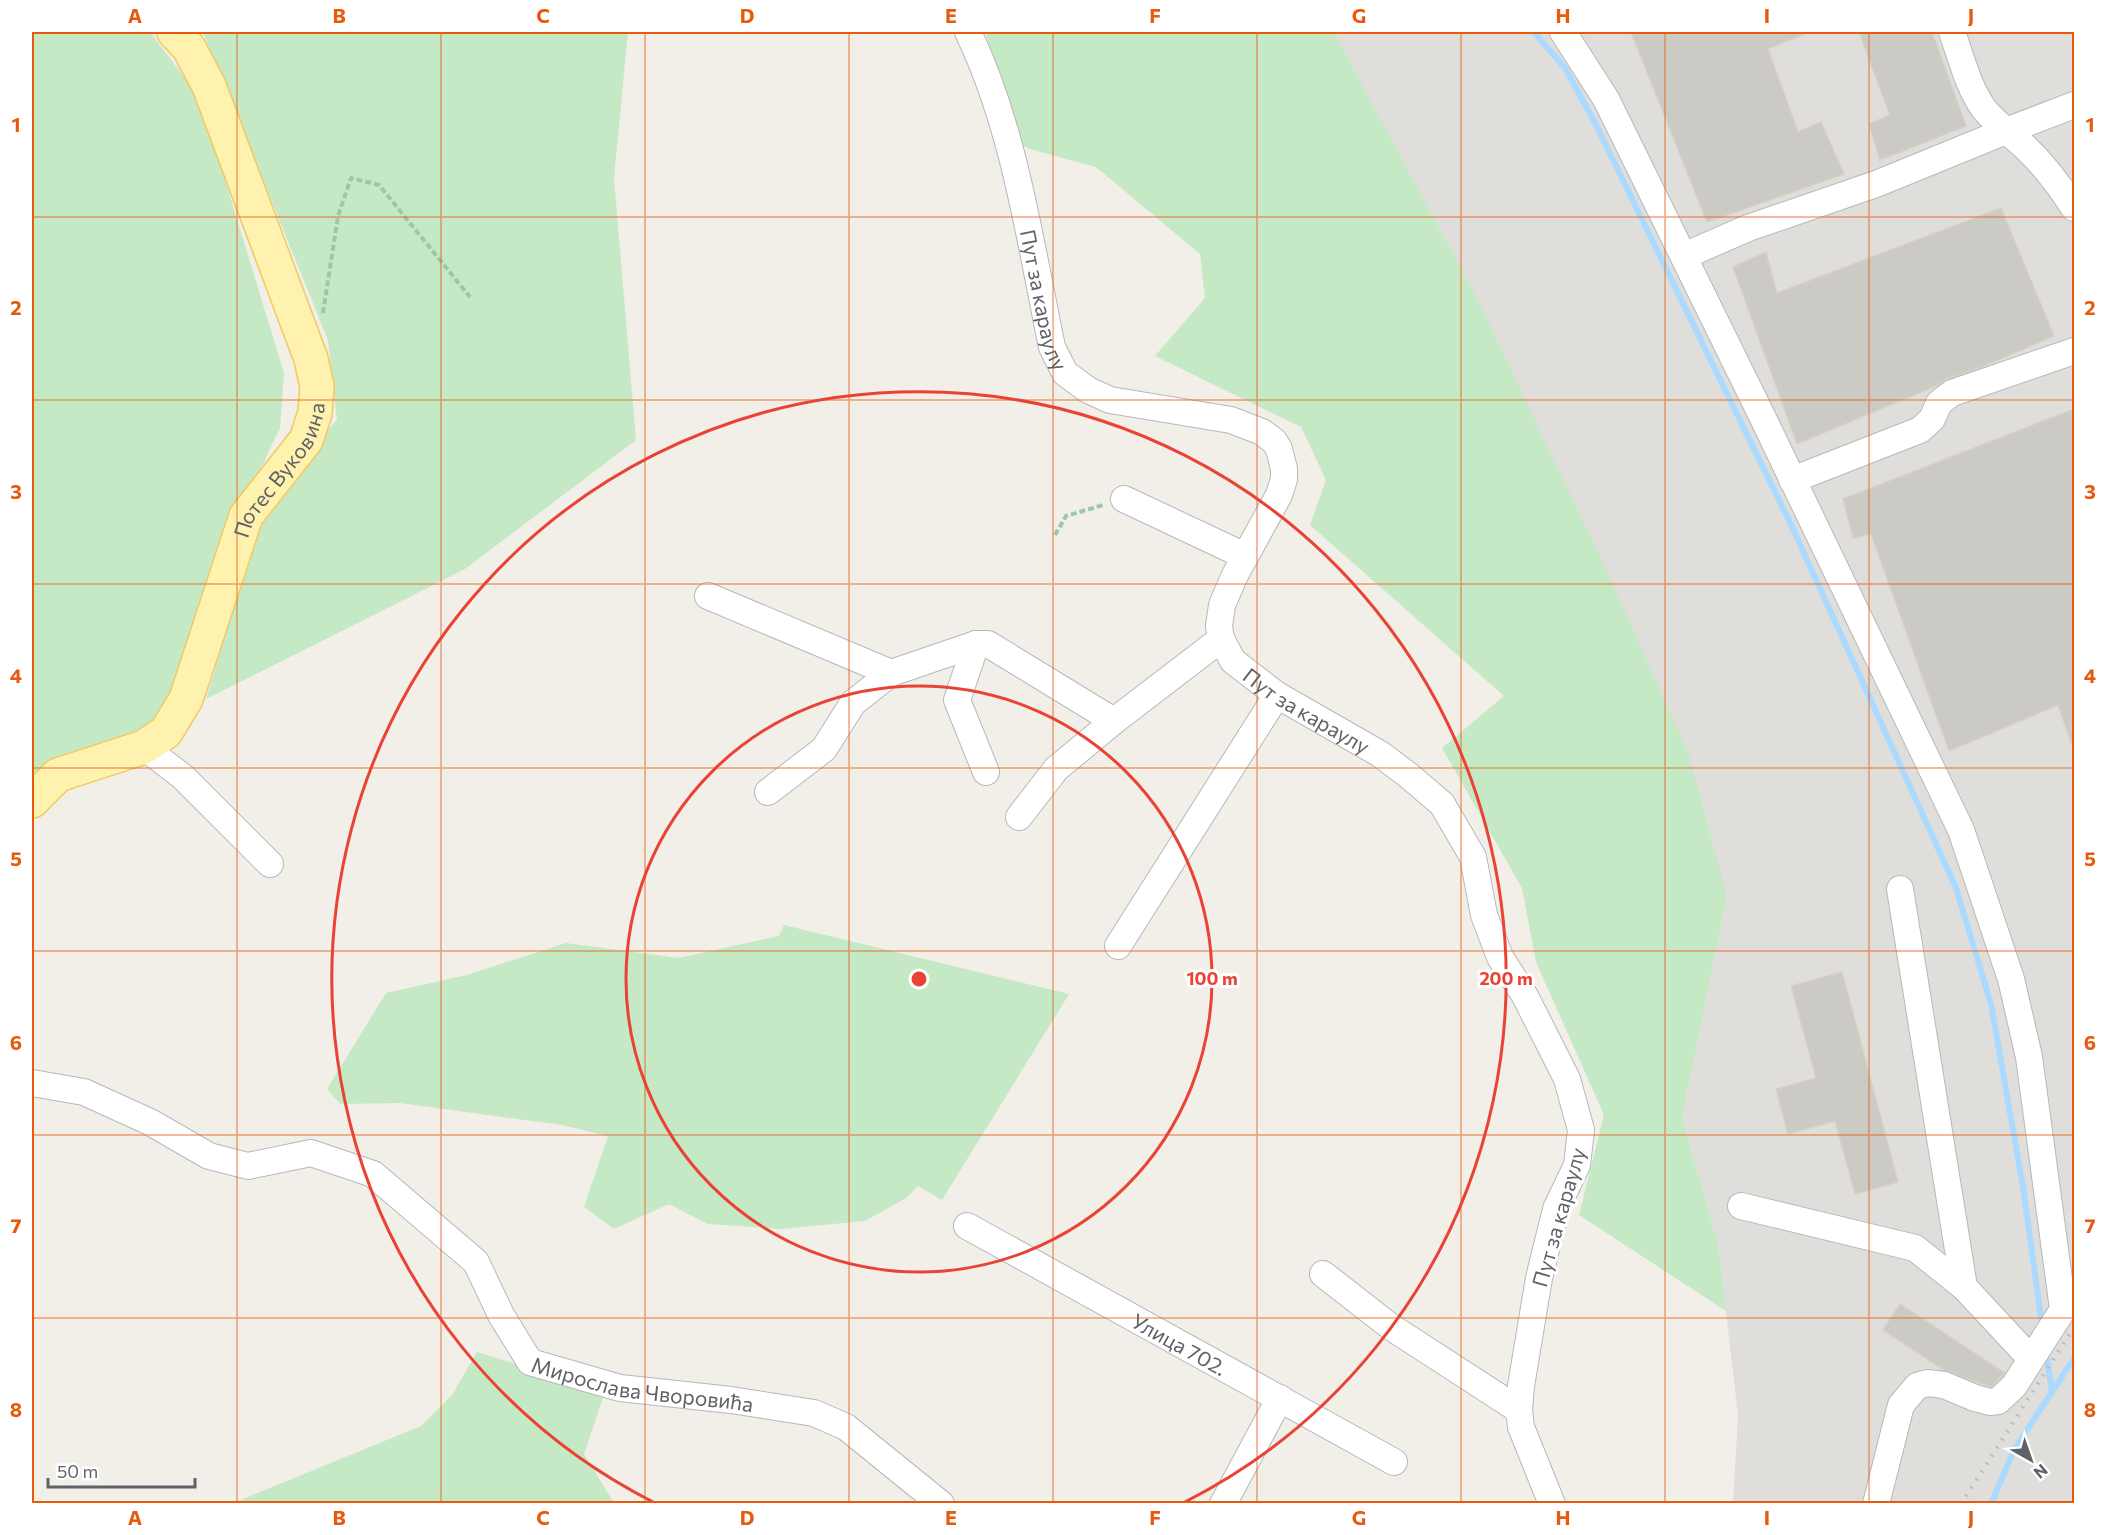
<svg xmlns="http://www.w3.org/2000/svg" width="2106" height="1535" font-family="Commissioner,sans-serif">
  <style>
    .industrial { fill: #e0deda }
    .green { fill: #c5e8c5 }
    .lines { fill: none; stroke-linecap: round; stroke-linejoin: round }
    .stream { stroke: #aadaff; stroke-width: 6 }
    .building { fill: #cccac5; stroke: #d6d1c6; stroke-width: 1.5 }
    .minor-casing { stroke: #b5b8bc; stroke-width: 28 }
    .major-casing { stroke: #f2c960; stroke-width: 36 }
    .path { stroke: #9cc7a9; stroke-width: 4; stroke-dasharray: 6 3; stroke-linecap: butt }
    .minor { stroke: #fff; stroke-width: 26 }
    .major { stroke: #fff2af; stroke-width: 33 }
    .rail { stroke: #b6b7b8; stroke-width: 4.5; stroke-dasharray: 1.5 8; stroke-linecap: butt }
    .grid { fill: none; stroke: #e8590c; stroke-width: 1.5; stroke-opacity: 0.55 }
    .ring { fill: none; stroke: #ea4335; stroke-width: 3 }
    .labels { text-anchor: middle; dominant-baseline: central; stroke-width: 6; stroke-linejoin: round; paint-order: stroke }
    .street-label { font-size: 21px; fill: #5f6368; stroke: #fff }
    .centre { fill: #ea4335; stroke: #fff; stroke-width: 3 }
    .ring-label { font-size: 18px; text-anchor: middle; font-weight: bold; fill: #ea4335; stroke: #fff; stroke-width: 6; stroke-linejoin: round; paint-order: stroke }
    .neatline { fill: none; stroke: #e8590c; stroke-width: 2 }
    .grid-label { font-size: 20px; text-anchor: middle; font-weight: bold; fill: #e8590c }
  </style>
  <rect width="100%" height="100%" fill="#f1efe8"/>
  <path class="industrial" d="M1334,32h740v1471h-341l5,-88 -20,-172 -36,-125 45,-222 -253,-604z"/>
  <g class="green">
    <path d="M32,32h118l50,66 84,275 -4,55 -49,103 -54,139 -5,59 -140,60z"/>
    <path d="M203,32h425l-14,146 22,262 -171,129 -259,130 42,-138 16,-41 55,-81 18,-19 -9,-80z"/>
    <path d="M986,32h348l140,260 130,273 84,187 39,144 -45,222 36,125 8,68 -147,-96 25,-100 -68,-153 -14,-74 -80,-140 62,-52 -194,-171 16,-45 -25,-53 -146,-71 50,-58 -5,-44 -104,-87 -66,-18 -19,-10z"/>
    <path d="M784,925l285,69 -127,206 -24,-14 -12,12 -41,23 -84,8 -73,-5 -39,-20 -55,25 -30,-22 24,-71 -46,-11 -162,-22 -60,1 -13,-15 59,-96 81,-18 99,-32 113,15 100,-22z"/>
    <path d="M477,1352l128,40 -21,62 30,49 -383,1 190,-78 31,-31z"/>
  </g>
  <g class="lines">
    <g class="stream">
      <path d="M1534,32l31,36 30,55 199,408 162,357 35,116 32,183 19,138"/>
      <path d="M2046,1350l6,42"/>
      <path d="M1991,1504l23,-54 60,-92"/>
    </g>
  </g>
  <g class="building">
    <path d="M1631,32h178l-41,17 30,83 23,-10 23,52 -137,48z"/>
    <path d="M1859,32h73l34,94 -86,34 -11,-36 21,-9z"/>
    <path d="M2001,208l53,128 -77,33 -30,10 -9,6 -141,59 -64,-177 33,-15 11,41z"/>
    <path d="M2074,409v336h-2l-14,-40 -109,46 -78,-217 -18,4 -10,-39z"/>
    <path d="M1842,972l56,210 -43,12 -20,-73 -47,13 -12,-45 40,-11 -25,-92z"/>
    <path d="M1900,1304l105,69 -14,14 -47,-17 -61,-40z"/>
  </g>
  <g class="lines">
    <g class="minor-casing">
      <g id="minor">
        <path id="s1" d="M968,32c47,98 62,210 84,315l13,26 23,17 22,10 121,20 31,12 12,9 5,8 5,20v10l-5,16 -44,80 -13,30 -3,21 2,13 12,22 44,34 103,59 28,21 34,29 31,53 11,58 16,42 25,39 42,83 14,51 -4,35 -21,44 -17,69 -18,108 -2,24 2,17 31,77"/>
        <path d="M1563,32l43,67 156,317 199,414 50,149 18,78 34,252"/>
        <path d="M1952,32c9,25 16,55 32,77 12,15 27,25 41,38 19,18 35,39 49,61"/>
        <path d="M1684,256l64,-28 128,-44 130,-53 68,-26"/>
        <path d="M1792,480l128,-50 12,-11 7,-16 13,-10 122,-42"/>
        <path d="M1124,499l121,57"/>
        <path d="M708,596l183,77"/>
        <path d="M976,644l-19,56 29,72"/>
        <path d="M144,747l39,30 87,87"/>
        <path d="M768,792l56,-43 29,-46 38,-30 85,-29h12l126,77"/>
        <path d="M1019,817l37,-48 58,-48 107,-82"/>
        <path d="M1900,889l64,398 67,72"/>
        <path d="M1118,946l159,-251"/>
        <path id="s2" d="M32,1083l52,9 66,30 59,34 39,10 63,-13 62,21 103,88 25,53 29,47 90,26 111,12 83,13 32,14 95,77"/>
        <path d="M1741,1206l174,42 49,39"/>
        <path id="s3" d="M967,1226l427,236"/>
        <path d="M1323,1274l68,53 128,83"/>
        <path d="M1223,1504l57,-106"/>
        <path d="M1876,1504l25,-99 16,-19 10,-3 17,2 31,13 15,4 8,-1 16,-15 57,-89"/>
      </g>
    </g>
    <g class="major-casing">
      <g id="major">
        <path id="s4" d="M32,801l26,-26 86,-28 22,-15 20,-33 60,-183 60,-76 9,-27 2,-27 -6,-27 -102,-273 -20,-38 -15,-16"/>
      </g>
    </g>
    <g class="path">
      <path d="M323,313l15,-97 13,-38 28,7 91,112"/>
      <path d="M1055,535l11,-19 37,-11"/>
    </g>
    <use href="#minor" class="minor"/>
    <use href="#major" class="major"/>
    <path class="rail" d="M1961,1504l113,-177"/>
  </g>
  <path class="grid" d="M237,32v1472M441,32v1472M645,32v1472M849,32v1472M1053,32v1472M1257,32v1472M1461,32v1472M1665,32v1472M1869,32v1472M32,217h2042M32,400h2042M32,584h2042M32,768h2042M32,951h2042M32,1135h2042M32,1318h2042"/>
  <g class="ring">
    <circle cx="919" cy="979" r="293"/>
    <path d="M653 1502A587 587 0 1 1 1185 1502"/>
  </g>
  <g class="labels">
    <g class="street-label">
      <text stroke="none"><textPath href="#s1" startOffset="279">Пут за караулу</textPath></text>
      <text stroke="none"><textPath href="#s4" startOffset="442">Потес Вуковина</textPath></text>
      <text stroke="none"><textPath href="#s1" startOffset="909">Пут за караулу</textPath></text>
      <text transform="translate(1558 1217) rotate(-74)">Пут за караулу</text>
      <text stroke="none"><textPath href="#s3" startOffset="243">Улица 702.</textPath></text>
      <text stroke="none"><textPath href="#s2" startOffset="728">Мирослава Чворовића</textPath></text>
    </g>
  </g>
  <circle cx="919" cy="979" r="9" class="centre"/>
  <g class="ring-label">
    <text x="1212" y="985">100 m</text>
    <text x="1506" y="985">200 m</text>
  </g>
  <rect width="2106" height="1535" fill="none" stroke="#ffffff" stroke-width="66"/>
  <g transform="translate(2031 1460) rotate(140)" stroke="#ffffff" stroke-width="4.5" paint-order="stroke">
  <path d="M0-4.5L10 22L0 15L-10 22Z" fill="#5f6368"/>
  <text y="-9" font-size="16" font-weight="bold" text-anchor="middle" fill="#5f6368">N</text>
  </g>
  <path d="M48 1478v9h147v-9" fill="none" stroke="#5f6368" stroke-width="3"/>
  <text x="57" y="1478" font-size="18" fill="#5f6368" stroke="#ffffff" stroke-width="4.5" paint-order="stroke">50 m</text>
  <rect x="33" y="33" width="2040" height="1469" class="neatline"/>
  <g class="grid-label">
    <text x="135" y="23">A</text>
    <text x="339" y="23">B</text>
    <text x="543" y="23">C</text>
    <text x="747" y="23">D</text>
    <text x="951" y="23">E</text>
    <text x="1155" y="23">F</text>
    <text x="1359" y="23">G</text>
    <text x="1563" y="23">H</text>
    <text x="1767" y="23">I</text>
    <text x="1971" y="23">J</text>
    <text x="16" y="132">1</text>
    <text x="2090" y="132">1</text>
    <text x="16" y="315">2</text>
    <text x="2090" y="315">2</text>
    <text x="16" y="499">3</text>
    <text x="2090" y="499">3</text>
    <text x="16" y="683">4</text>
    <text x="2090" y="683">4</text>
    <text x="16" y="866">5</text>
    <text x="2090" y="866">5</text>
    <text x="16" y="1050">6</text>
    <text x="2090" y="1050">6</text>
    <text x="16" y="1233">7</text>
    <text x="2090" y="1233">7</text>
    <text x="16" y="1417">8</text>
    <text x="2090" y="1417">8</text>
    <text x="135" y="1525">A</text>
    <text x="339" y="1525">B</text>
    <text x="543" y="1525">C</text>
    <text x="747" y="1525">D</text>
    <text x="951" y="1525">E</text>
    <text x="1155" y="1525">F</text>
    <text x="1359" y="1525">G</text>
    <text x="1563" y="1525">H</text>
    <text x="1767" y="1525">I</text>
    <text x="1971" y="1525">J</text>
  </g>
</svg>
